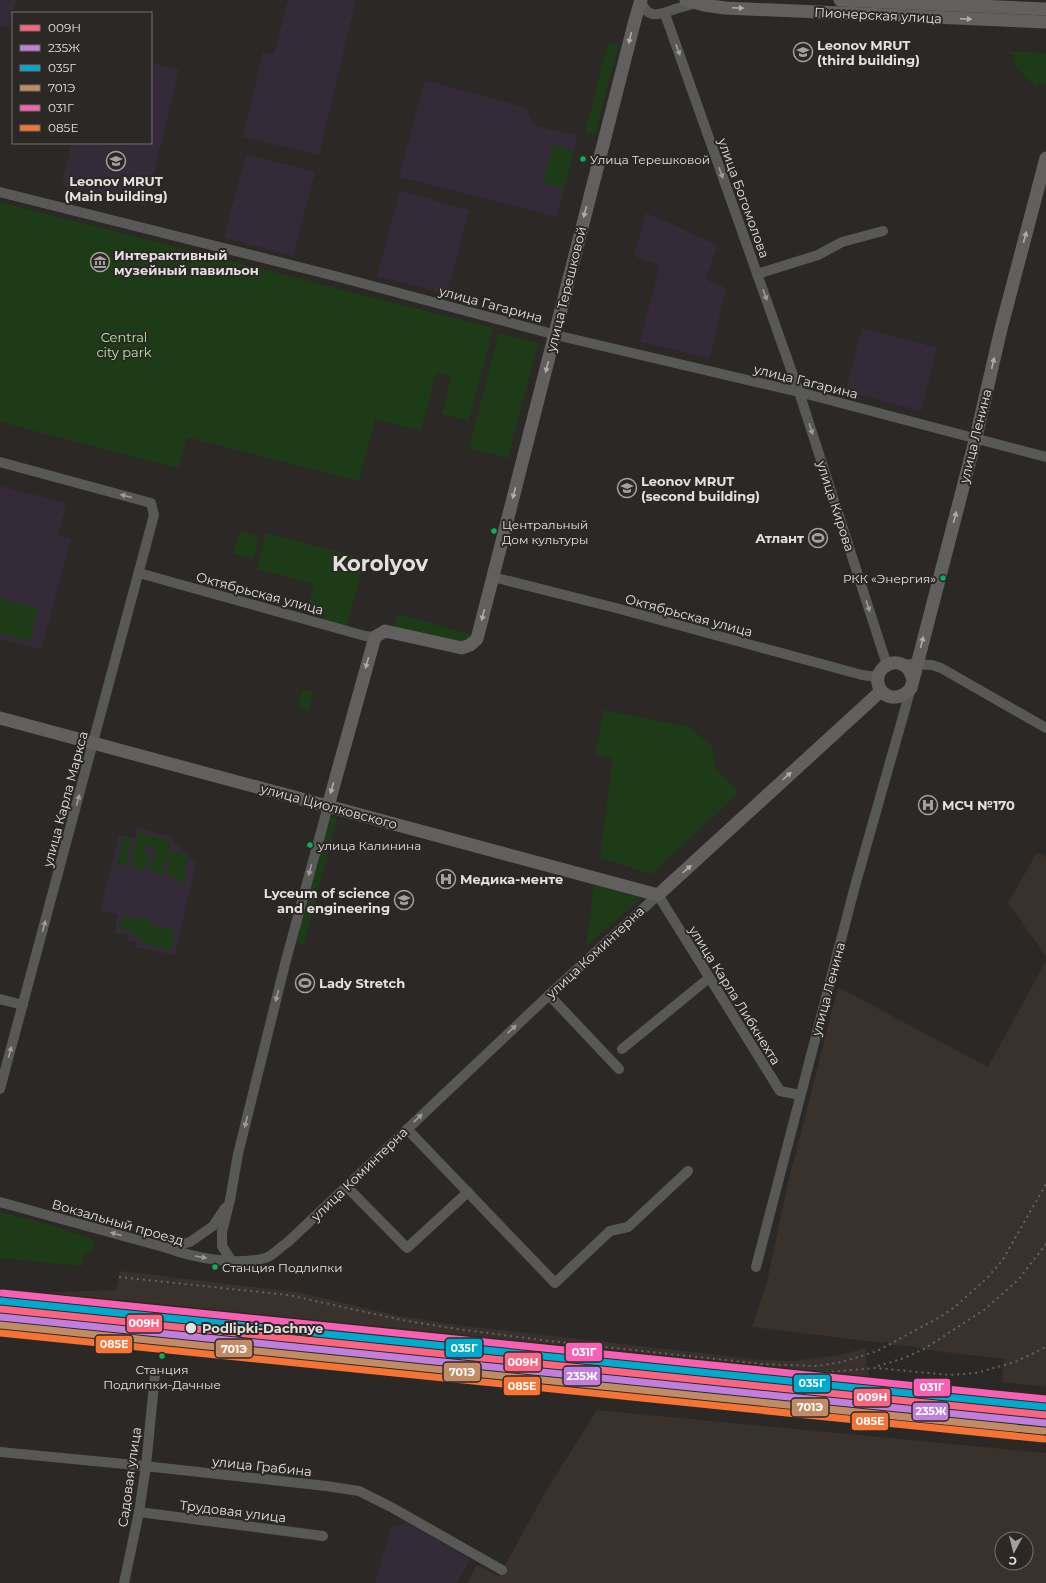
<svg xmlns="http://www.w3.org/2000/svg" width="1046" height="1583" font-family="Montserrat,sans-serif">
  <style>
    .commercial { fill: #342b39 }
    .built { fill: #39312c; fill-rule: evenodd }
    .education { fill: #352b38 }
    .green { fill: #1e3b17 }
    .lines { fill: none; stroke-linecap: round; stroke-linejoin: round }
    .minor { stroke: #585856; stroke-width: 10 }
    .major { stroke: #61605f; stroke-width: 13 }
    .rail { stroke: #656462; stroke-width: 2; stroke-dasharray: 2 4; stroke-linecap: butt }
    .rail-1-casing { stroke: #2c2825; stroke-width: 10 }
    .rail-2-casing { stroke: #2c2825; stroke-width: 10 }
    .rail-3-casing { stroke: #2c2825; stroke-width: 10 }
    .rail-4-casing { stroke: #2c2825; stroke-width: 10 }
    .rail-5-casing { stroke: #2c2825; stroke-width: 10 }
    .rail-6-casing { stroke: #2c2825; stroke-width: 10 }
    .rail-1 { stroke: #fa6682; stroke-width: 7 }
    .rail-2 { stroke: #c07fdc; stroke-width: 7 }
    .rail-3 { stroke: #00a9ce; stroke-width: 7 }
    .rail-4 { stroke: #c18c65; stroke-width: 7 }
    .rail-5 { stroke: #f860b3; stroke-width: 7 }
    .rail-6 { stroke: #f57335; stroke-width: 7 }
    .oneway { fill: #afadac }
    .oneway2 { fill: #9e9c9a }
    .bus-dot { fill: #0daf5c; stroke: #2c2825; stroke-width: 1.5 }
    .stop-dot { fill: #e3e0df; stroke: #2c2825; stroke-width: 1.5 }
    .labels { text-anchor: middle; dominant-baseline: central; stroke-width: 4; stroke-linejoin: round; paint-order: stroke }
    .bus-label { font-size: 12px; fill: #e3e0df; stroke: #2c2825; text-anchor: start }
    .street-label { font-size: 13px; fill: #e3e0df; stroke: #2c2825 }
    .poi-label { font-size: 13px; font-weight: bold; fill: #e3e0df; stroke: #2c2825; text-anchor: start }
    .park-label { font-size: 13px; fill: #aaec9c; stroke: #2c2825 }
    .stop-label { font-size: 13px; font-weight: bold; fill: #e3e0df; stroke: #2c2825; text-anchor: start }
    .town-label { font-size: 21px; font-weight: bold; fill: #e3e0df; stroke: #2c2825 }
    .line-badge { stroke: #2c2825; stroke-width: 1.5 }
    .badge-label { font-size: 11px; text-anchor: middle; font-weight: bold; fill: #fff }
  </style>
  <rect width="100%" height="100%" fill="#2b2826"/>
  <path class="commercial" d="M406,1522l64,37 -13,24h-82l16,-56 11,-2z"/>
  <g class="built">
    <path d="M1037,852l9,5v99l-38,-53z"/>
    <path d="M1046,961v426l-44,-5 2,-23 -78,-9 -8,-3 -24,-2 -3,1 -4,-5 -5,2 -130,-16 15,-45 19,-91 52,-204 150,80z"/>
    <path d="M120,1271l177,21 102,24 58,9 306,35 27,1 50,-6 25,-7 5,37 111,9 65,8v22l-674,-70 -372,-36v-24l116,-4z"/>
    <path d="M597,1410l449,43v130h-579l10,-18 22,11 47,-85zM1002,1539h24v24h-24z"/>
  </g>
  <g class="education">
    <path d="M0,0h16l-7,28 -9,-2z"/>
    <path d="M288,0h68l-37,155 -76,-18 20,-85 11,3z"/>
    <path d="M151,63l28,7 -33,136 -85,-21 11,-42h79z"/>
    <path d="M425,80l101,28 8,17 43,11 -20,81 -158,-40z"/>
    <path d="M246,154l69,18 -22,84 -69,-18z"/>
    <path d="M400,191l69,19 -22,84 -70,-18z"/>
    <path d="M646,213l72,32 -13,34 21,9 -16,70 -70,-16 20,-76 -26,-10z"/>
    <path d="M862,328l75,20 -16,63 -75,-20z"/>
    <path d="M0,486l67,17 -9,32 13,4 -30,111 -41,-11z"/>
    <path d="M137,827l31,9 28,27 -21,92 -39,-8 1,-5 -10,-2 1,-5 -13,-2 2,-19 -17,-3 19,-76 16,3z"/>
  </g>
  <g class="green">
    <path d="M608,43l10,2 -23,89 -10,-2z"/>
    <path d="M1005,51l41,2v31l-8,-1 -2,5 -22,-24v-10l-9,-1z"/>
    <path d="M553,145l21,5 -10,39 -21,-6z"/>
    <path d="M0,202l493,126 -24,93 -27,-7 9,-37 -15,-4 -15,57 -46,-10 -16,61 -172,-44 -9,31 -178,-46z"/>
    <path d="M499,333l39,10 -30,115 -39,-10z"/>
    <path d="M240,531l19,6 -6,22 -20,-5z"/>
    <path d="M266,533l99,26 -19,68 -22,-6 1,-5 -18,-4 7,-28 -57,-15z"/>
    <path d="M0,598l38,10 -8,33 -30,-8z"/>
    <path d="M398,614l75,21 -7,9 -73,-14z"/>
    <path d="M302,689l11,3 -4,18 -11,-2z"/>
    <path d="M604,710l85,17 23,19 3,22 24,24 -88,82 -51,-16 13,-100 -18,-4z"/>
    <path d="M327,816l10,2 -33,127 -10,-3z"/>
    <path d="M138,833l16,3 -2,11 -5,-1 -3,1 -1,5 7,1 -3,17 -16,-3z"/>
    <path d="M123,837l9,2 -2,12 -9,-1z"/>
    <path d="M155,837l16,4 -8,34 -13,-4 5,-19 -3,-1z"/>
    <path d="M120,851l9,2 -3,13 -9,-2z"/>
    <path d="M170,851l18,3 -2,13h-2v3h2l-3,16 -7,-8 -9,-2z"/>
    <path d="M594,885l47,13 -55,49z"/>
    <path d="M123,916l19,5 1,-5 6,2 -1,6 27,6 -4,20 -29,-7v-4l-10,-3v-4l-12,-3z"/>
    <path d="M0,1212l49,12 45,16 -1,11 -9,4 -1,11 -83,-8z"/>
  </g>
  <g class="lines">
    <g class="minor">
      <path d="M641,1c7,19 18,14 34,8 7,-2 15,-4 22,-6"/>
      <path d="M665,14l134,378 88,273"/>
      <path d="M0,192l335,84 229,61 235,55 247,65"/>
      <path d="M757,274l61,-19 24,-13 41,-11"/>
      <path d="M0,462l151,41 3,12 -154,574"/>
      <path d="M139,573l226,63 10,1"/>
      <path d="M493,577l123,31 246,67 16,2"/>
      <path d="M910,664l22,1 9,3 105,60"/>
      <path d="M549,995l70,74"/>
      <path d="M0,999l23,6"/>
      <path d="M622,1049l87,-71"/>
      <path d="M407,1129l148,154 55,-52 18,-4 60,-56"/>
      <path d="M347,1187l60,61 61,-56"/>
      <path d="M0,1202l167,46c28,10 69,18 98,10 8,-2 16,-12 23,-16l261,-247 109,-100 122,196 20,4"/>
      <path d="M167,1248l23,-6 23,-16 12,-18"/>
      <path d="M231,1260l-9,-14v-14l8,-32 8,-46 48,-194 42,-154"/>
      <path d="M756,1267l99,-381 56,-198"/>
      <path d="M0,1452l135,13 191,21 33,5 32,16 111,63"/>
      <path d="M139,1512l184,24"/>
      <path d="M124,1583l15,-71 7,-46 9,-92"/>
    </g>
    <g class="major">
      <path d="M686,0l18,5 21,3 321,14"/>
      <path d="M840,0l206,9"/>
      <path d="M913,680c-2,-8 -5,-15 -15,-17 -5,-1 -10,1 -14,4 -18,16 6,45 27,21l65,-251 25,-108 45,-171"/>
      <path d="M0,718l658,177 223,-204"/>
      <path d="M328,806l47,-169 10,-6 77,17 8,-3 7,-6 158,-619 6,-20"/>
    </g>
    <g class="rail">
      <path d="M119,1277l169,18 114,25 48,8 91,12 221,24 55,2 25,-4 35,-11 63,-34 16,-11 31,-28 15,-17 44,-77"/>
      <path d="M878,1366l26,-8 20,-9 60,-39 34,-30 28,-36"/>
      <path d="M754,1369l41,4h21l61,-5 73,7 26,-2 39,-11 31,-15"/>
      <path d="M786,1378l68,9 192,17"/>
    </g>
    <g class="rail-1-casing">
      <path id="rail-1" d="M0,1309l1046,106"/>
    </g>
    <g class="rail-2-casing">
      <path id="rail-2" d="M0,1317l1045,106"/>
    </g>
    <g class="rail-3-casing">
      <path id="rail-3" d="M1,1301l1045,106"/>
    </g>
    <g class="rail-4-casing">
      <path id="rail-4" d="M0,1325l1044,106"/>
    </g>
    <g class="rail-5-casing">
      <path id="rail-5" d="M2,1293l1044,106"/>
    </g>
    <g class="rail-6-casing">
      <path id="rail-6" d="M0,1333l1044,106"/>
    </g>
    <use href="#rail-1" class="rail-1"/>
    <use href="#rail-2" class="rail-2"/>
    <use href="#rail-3" class="rail-3"/>
    <use href="#rail-4" class="rail-4"/>
    <use href="#rail-5" class="rail-5"/>
    <use href="#rail-6" class="rail-6"/>
  </g>
  <defs><path id="oneway-solid" d="M-6-.8H1V-3.2L6.5 0L1 3.2V.8H-6Z"/></defs>
  <g class="oneway">
    <use href="#oneway-solid" transform="translate(738 8) rotate(3)"/>
    <use href="#oneway-solid" transform="translate(966 19) rotate(3)"/>
    <use href="#oneway-solid" transform="translate(630 38) rotate(104)"/>
    <use href="#oneway-solid" transform="translate(585 212) rotate(104)"/>
    <use href="#oneway-solid" transform="translate(1025 237) rotate(-75)"/>
    <use href="#oneway-solid" transform="translate(993 363) rotate(-77)"/>
    <use href="#oneway-solid" transform="translate(547 367) rotate(104)"/>
    <use href="#oneway-solid" transform="translate(514 493) rotate(105)"/>
    <use href="#oneway-solid" transform="translate(955 517) rotate(-75)"/>
    <use href="#oneway-solid" transform="translate(483 615) rotate(104)"/>
    <use href="#oneway-solid" transform="translate(922 642) rotate(-76)"/>
    <use href="#oneway-solid" transform="translate(367 663) rotate(106)"/>
    <use href="#oneway-solid" transform="translate(787 776) rotate(-42)"/>
    <use href="#oneway-solid" transform="translate(332 788) rotate(106)"/>
    <use href="#oneway-solid" transform="translate(687 869) rotate(-42)"/>
  </g>
  <g class="oneway2">
    <use href="#oneway-solid" transform="translate(678 50) rotate(70)"/>
    <use href="#oneway-solid" transform="translate(721 173) rotate(70)"/>
    <use href="#oneway-solid" transform="translate(765 295) rotate(70)"/>
    <use href="#oneway-solid" transform="translate(811 429) rotate(72)"/>
    <use href="#oneway-solid" transform="translate(126 496) rotate(-165)"/>
    <use href="#oneway-solid" transform="translate(868 606) rotate(72)"/>
    <use href="#oneway-solid" transform="translate(78 800) rotate(-75)"/>
    <use href="#oneway-solid" transform="translate(310 870) rotate(105)"/>
    <use href="#oneway-solid" transform="translate(44 926) rotate(-75)"/>
    <use href="#oneway-solid" transform="translate(277 996) rotate(104)"/>
    <use href="#oneway-solid" transform="translate(512 1029) rotate(-43)"/>
    <use href="#oneway-solid" transform="translate(10 1052) rotate(-75)"/>
    <use href="#oneway-solid" transform="translate(418 1118) rotate(-43)"/>
    <use href="#oneway-solid" transform="translate(246 1122) rotate(104)"/>
    <use href="#oneway-solid" transform="translate(116 1234) rotate(-165)"/>
    <use href="#oneway-solid" transform="translate(201 1257) rotate(10)"/>
  </g>
  <defs>
    <g id="university-ring" transform="scale(1)"><circle r="9.5" fill="#2c2825" stroke="#a3a09e" stroke-width="1.5"/><path d="M0-5L7-2L0 1L-7-2ZM-4 1L0 2.5L4 1V4Q0 6-4 4Z" fill="#a3a09e"/></g>
    <g id="museum-ring" transform="scale(1)"><circle r="9.5" fill="#2c2825" stroke="#a3a09e" stroke-width="1.5"/><path d="M0-6L6-3V-2H-6V-3ZM-5-1h2V3h-2ZM-1-1h2V3h-2ZM3-1h2V3H3ZM-6 4H6V6H-6Z" fill="#a3a09e"/></g>
    <g id="stadium-ring" transform="scale(1)"><circle r="9.5" fill="#2c2825" stroke="#a3a09e" stroke-width="1.5"/><path d="M0-5a6.5 5 0 1 0 0 10a6.5 5 0 1 0 0-10ZM-3.5-1.8h7v3.6h-7Z" fill="#a3a09e"/></g>
    <g id="hospital-ring" transform="scale(1)"><circle r="9.5" fill="#2c2825" stroke="#a3a09e" stroke-width="1.5"/><path d="M-5-5h3v3.5h4V-5h3V5h-3V1.5h-4V5h-3Z" fill="#a3a09e"/></g>
    <g id="school-ring" transform="scale(1)"><circle r="9.5" fill="#2c2825" stroke="#a3a09e" stroke-width="1.5"/><path d="M0-5L7-2L0 1L-7-2ZM-4 1L0 2.5L4 1V4Q0 6-4 4Z" fill="#a3a09e"/></g>
  </defs>
  <g fill-rule="evenodd">
    <use href="#university-ring" x="803" y="52"/>
    <use href="#university-ring" x="116" y="161"/>
    <use href="#museum-ring" x="100" y="262"/>
    <use href="#university-ring" x="627" y="488"/>
    <use href="#stadium-ring" x="818" y="538"/>
    <use href="#hospital-ring" x="928" y="805"/>
    <use href="#hospital-ring" x="446" y="879"/>
    <use href="#school-ring" x="404" y="900"/>
    <use href="#stadium-ring" x="305" y="983"/>
  </g>
  <g class="bus-dot">
    <circle cx="583" cy="159" r="3.5"/>
    <circle cx="494" cy="531" r="3.5"/>
    <circle cx="943" cy="578" r="3.5"/>
    <circle cx="310" cy="845" r="3.5"/>
    <circle cx="215" cy="1267" r="3.5"/>
    <circle cx="162" cy="1356" r="3.5"/>
  </g>
  <circle class="stop-dot" cx="191" cy="1328" r="6"/>
  <g class="labels">
    <g class="bus-label">
      <text x="590" y="159">Улица Терешковой</text>
      <text x="502" y="524">Центральный<tspan x="502" dy="15">Дом культуры</tspan></text>
      <text x="936" y="578" text-anchor="end">РКК «Энергия»</text>
      <text x="318" y="845">улица Калинина</text>
      <text x="222" y="1267">Станция Подлипки</text>
      <text x="162" y="1369" text-anchor="middle">Станция<tspan x="162" dy="15">Подлипки-Дачные</tspan></text>
    </g>
    <g class="street-label">
      <text transform="translate(878 15) rotate(3)">Пионерская улица</text>
      <text transform="translate(744 198) rotate(70)">улица Богомолова</text>
      <text transform="translate(566 289) rotate(-76)">улица Терешковой</text>
      <text transform="translate(491 304) rotate(15)">улица Гагарина</text>
      <text transform="translate(806 381) rotate(14)">улица Гагарина</text>
      <text transform="translate(975 436) rotate(-76)">улица Ленина</text>
      <text transform="translate(836 506) rotate(72)">улица Кирова</text>
      <text transform="translate(260 593) rotate(15)">Октябрьская улица</text>
      <text transform="translate(689 615) rotate(15)">Октябрьская улица</text>
      <text transform="translate(65 799) rotate(-75)">улица Карла Маркса</text>
      <text transform="translate(329 806) rotate(15)">улица Циолковского</text>
      <text transform="translate(595 952) rotate(-43)">улица Коминтерна</text>
      <text transform="translate(828 989) rotate(-75)">улица Ленина</text>
      <text transform="translate(735 995) rotate(58)">улица Карла Либкнехта</text>
      <text transform="translate(359 1174) rotate(-44)">улица Коминтерна</text>
      <text transform="translate(118 1222) rotate(16)">Вокзальный проезд</text>
      <text transform="translate(262 1466) rotate(6)">улица Грабина</text>
      <text transform="translate(129 1477) rotate(-82)">Садовая улица</text>
      <text transform="translate(233 1511) rotate(7)">Трудовая улица</text>
    </g>
    <g class="poi-label">
      <text x="817" y="45">Leonov MRUT<tspan x="817" dy="15">(third building)</tspan></text>
      <text x="116" y="181" text-anchor="middle">Leonov MRUT<tspan x="116" dy="15">(Main building)</tspan></text>
      <text x="114" y="255">Интерактивный<tspan x="114" dy="15">музейный павильон</tspan></text>
      <text x="641" y="481">Leonov MRUT<tspan x="641" dy="15">(second building)</tspan></text>
      <text x="804" y="538" text-anchor="end">Атлант</text>
      <text x="942" y="805">МСЧ №170</text>
      <text x="460" y="879">Медика-менте</text>
      <text x="390" y="893" text-anchor="end">Lyceum of science<tspan x="390" dy="15">and engineering</tspan></text>
      <text x="319" y="983">Lady Stretch</text>
    </g>
    <g class="park-label">
      <text x="124" y="337">Central<tspan x="124" dy="15">city park</tspan></text>
    </g>
    <g class="stop-label">
      <text x="202" y="1328">Podlipki-Dachnye</text>
    </g>
    <g class="town-label">
      <text x="380" y="563">Korolyov</text>
    </g>
  </g>
  <g class="line-badge">
    <rect x="126" y="1314" width="37" height="19" rx="4" fill="#fa6682"/>
    <rect x="95" y="1335" width="38" height="19" rx="4" fill="#f57335"/>
    <rect x="445" y="1338" width="38" height="20" rx="4" fill="#00a9ce"/>
    <rect x="215" y="1339" width="38" height="19" rx="4" fill="#c18c65"/>
    <rect x="565" y="1342" width="38" height="20" rx="4" fill="#f860b3"/>
    <rect x="504" y="1352" width="38" height="20" rx="4" fill="#fa6682"/>
    <rect x="443" y="1362" width="38" height="20" rx="4" fill="#c18c65"/>
    <rect x="563" y="1366" width="38" height="20" rx="4" fill="#c07fdc"/>
    <rect x="793" y="1374" width="38" height="19" rx="4" fill="#00a9ce"/>
    <rect x="503" y="1376" width="38" height="20" rx="4" fill="#f57335"/>
    <rect x="913" y="1378" width="38" height="19" rx="4" fill="#f860b3"/>
    <rect x="853" y="1388" width="38" height="19" rx="4" fill="#fa6682"/>
    <rect x="791" y="1398" width="38" height="19" rx="4" fill="#c18c65"/>
    <rect x="912" y="1402" width="37" height="19" rx="4" fill="#c07fdc"/>
    <rect x="851" y="1412" width="38" height="19" rx="4" fill="#f57335"/>
  </g>
  <g class="badge-label">
    <text x="144" y="1327">009Н</text>
    <text x="114" y="1348">085Е</text>
    <text x="464" y="1352">035Г</text>
    <text x="234" y="1353">701Э</text>
    <text x="584" y="1356">031Г</text>
    <text x="523" y="1366">009Н</text>
    <text x="462" y="1376">701Э</text>
    <text x="582" y="1380">235Ж</text>
    <text x="812" y="1387">035Г</text>
    <text x="522" y="1390">085Е</text>
    <text x="932" y="1391">031Г</text>
    <text x="872" y="1401">009Н</text>
    <text x="810" y="1411">701Э</text>
    <text x="931" y="1415">235Ж</text>
    <text x="870" y="1425">085Е</text>
  </g>
  <rect x="12" y="12" width="140" height="132" fill="#2c2825" stroke="#75726f"/>
  <rect x="20" y="25" width="20" height="6" fill="#fa6682" stroke="#75726f"/>
  <text x="48" y="32" font-size="12" fill="#e3e0df">009Н</text>
  <rect x="20" y="45" width="20" height="6" fill="#c07fdc" stroke="#75726f"/>
  <text x="48" y="52" font-size="12" fill="#e3e0df">235Ж</text>
  <rect x="20" y="65" width="20" height="6" fill="#00a9ce" stroke="#75726f"/>
  <text x="48" y="72" font-size="12" fill="#e3e0df">035Г</text>
  <rect x="20" y="85" width="20" height="6" fill="#c18c65" stroke="#75726f"/>
  <text x="48" y="92" font-size="12" fill="#e3e0df">701Э</text>
  <rect x="20" y="105" width="20" height="6" fill="#f860b3" stroke="#75726f"/>
  <text x="48" y="112" font-size="12" fill="#e3e0df">031Г</text>
  <rect x="20" y="125" width="20" height="6" fill="#f57335" stroke="#75726f"/>
  <text x="48" y="132" font-size="12" fill="#e3e0df">085Е</text>
  <g transform="translate(1014 1551) rotate(187)"><circle r="19" fill="#2c2825" stroke="#75726f"/>
  <path d="M0-3L7 15L0 10L-7 15Z" fill="#a3a09e"/>
  <text y="-6" font-size="11" font-weight="bold" text-anchor="middle" fill="#e3e0df">С</text>
  </g>
</svg>
